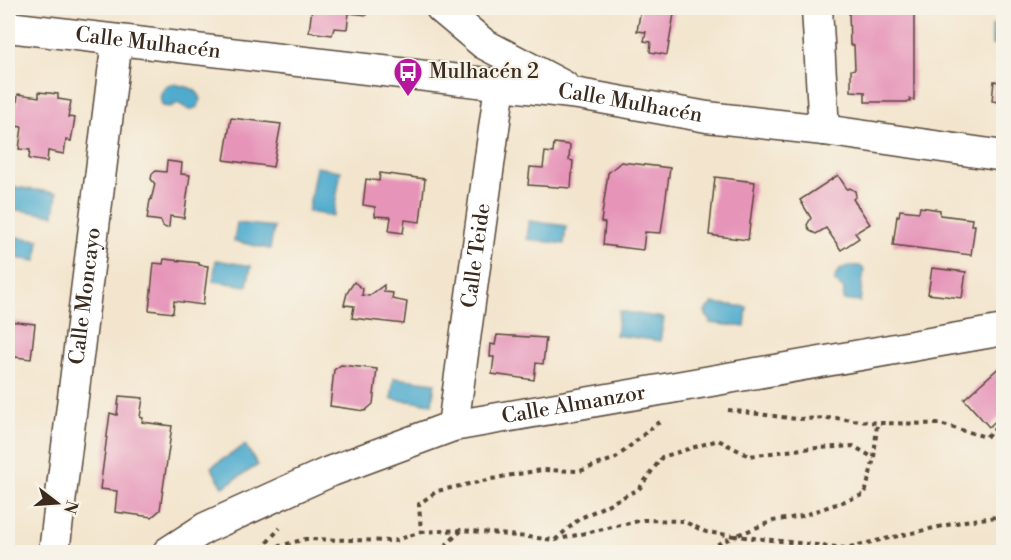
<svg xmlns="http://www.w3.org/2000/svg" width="1011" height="560" font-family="'Libre Bodoni',serif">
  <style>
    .water { fill: #50acce; stroke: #466b76; stroke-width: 1.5 }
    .building { fill: #e695b9 }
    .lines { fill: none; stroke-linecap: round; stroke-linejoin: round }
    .minor-casing { stroke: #574638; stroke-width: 33 }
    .path { stroke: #574638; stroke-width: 4; stroke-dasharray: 4.5 4.5; stroke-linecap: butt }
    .minor { stroke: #fff; stroke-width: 30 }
    .labels { text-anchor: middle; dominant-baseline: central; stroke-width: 4.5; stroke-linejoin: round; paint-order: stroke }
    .street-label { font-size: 21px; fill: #3b2a1e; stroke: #f7f3e8 }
    .poi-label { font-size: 21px; fill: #3b2a1e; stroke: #f7f3e8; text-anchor: start }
  </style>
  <rect width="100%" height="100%" fill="#f7f3e8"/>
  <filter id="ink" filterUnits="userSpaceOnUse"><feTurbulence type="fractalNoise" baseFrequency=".0167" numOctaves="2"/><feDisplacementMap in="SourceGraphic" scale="12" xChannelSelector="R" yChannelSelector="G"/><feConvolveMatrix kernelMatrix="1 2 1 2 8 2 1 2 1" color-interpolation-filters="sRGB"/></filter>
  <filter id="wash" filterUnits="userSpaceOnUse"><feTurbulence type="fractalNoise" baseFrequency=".008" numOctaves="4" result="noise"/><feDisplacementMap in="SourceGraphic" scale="24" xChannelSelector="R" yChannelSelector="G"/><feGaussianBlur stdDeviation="1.35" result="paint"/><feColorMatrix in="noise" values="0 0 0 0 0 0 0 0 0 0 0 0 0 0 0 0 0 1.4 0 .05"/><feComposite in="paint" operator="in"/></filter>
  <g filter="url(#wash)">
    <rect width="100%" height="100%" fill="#f3e5cd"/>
    <g class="water">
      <rect x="992" y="25" width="11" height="20"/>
      <path d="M173,84c10,2 24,3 28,15l-3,8 -9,3 -11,-7 -8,4 -7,-1c-6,-10 -1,-19 10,-22z"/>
      <path d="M316,167l25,4 -8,45 -25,-4z"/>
      <path d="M14,187l43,6 -3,22 -43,-6z"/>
      <path d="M529,221l37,5 -2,18 -37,-5z"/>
      <path d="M237,223l37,4 -4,22 -36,-8z"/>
      <path d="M8,236l31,4 -3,21 -28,-4z"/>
      <path d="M216,260l35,6 -4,20 -34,-5z"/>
      <path d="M850,266h10l4,3 -4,33 -17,-2 1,-11 -9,-7c0,-10 6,-15 15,-16z"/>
      <path d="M712,303l35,4 -2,20 -35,-4v-4l-3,-2 -2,-5 3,-5 4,-1z"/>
      <path d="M619,311l45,7 -4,23 -44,-6z"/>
      <path d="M394,378l41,5 -3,21 -41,-5z"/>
      <path d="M245,445l13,20 -35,22 -12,-20z"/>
    </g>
    <g id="blocks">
      <g class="building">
        <path d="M312,8h56l-1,7 -18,-2 -2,16 -13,-1 -2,7 -23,-3z"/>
        <path d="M641,8h34l-8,47 -17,-3 1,-10 -7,-1 2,-9 -9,-1z"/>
        <path d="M904,10l10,1v89l-4,-1v3h-45v-10l-14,-1v-21l4,-1 -1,-24h-4l-1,-34z"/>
        <path d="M1000,69h4v34l-12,-2 2,-20 5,1z"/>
        <path d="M39,92l19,2v5l13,2 -3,16 7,1 -4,23 -5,-1 -2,14 -16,-3 -1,11 -18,-3 1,-9 -11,-1 3,-22 -8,-1 4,-32 21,3z"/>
        <path d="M231,118l50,6 -8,43 -49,-7z"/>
        <path d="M554,143l16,2 -1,15 4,1 -2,27 -43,-3 2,-18 13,1 2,-16 8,1z"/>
        <path d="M167,161l15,2 -1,11 9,1 -6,43 -14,-2 -1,11 -3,1 -3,-2 -2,-5 -14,-2 3,-19h1l4,-16 -4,-5 1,-5 4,-3 10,1z"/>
        <path d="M621,162l49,6 -9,65 -16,-1 -2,18 -40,-5 2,-22 -4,-1 7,-49z"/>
        <path d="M380,173l45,6 -5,43 -15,-2 -2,13 -14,-2 2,-14 -16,-1v-9l-12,-2 3,-26 13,2z"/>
        <path d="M838,175l9,14 3,-1 5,3 1,5 -3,3 17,25 -15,9 4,5 -18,12 -15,-22 -10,6 -6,-3 -3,-6 4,-7 -11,-18z"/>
        <path d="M715,177l40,5 -7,58 -39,-5z"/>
        <path d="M920,207l20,3v5l32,4 -1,6h4l-4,30 -78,-10 4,-29h2l1,-6 19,2z"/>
        <path d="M164,259l35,4v2l9,1 -5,39 -29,-4 -1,12 -24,-3 5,-47 9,1z"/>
        <path d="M932,268l34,4 -4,26 -34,-4z"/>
        <path d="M354,282l9,7 -1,6 7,1 15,-11v7l9,1 -1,6 15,3 -3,22 -52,-6 2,-12 -10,-1 3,-12z"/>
        <path d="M8,321l27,3 -4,35 -23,-3z"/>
        <path d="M497,335l49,3 -3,26 -7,-1 -2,17 -42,-6 2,-17h-4l1,-13 4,1z"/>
        <path d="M1004,363v50l-15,14 -25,-28z"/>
        <path d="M341,365l36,4 -4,35 -8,7 -35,-5 4,-36z"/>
        <path d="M119,396l24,2 -3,19 3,1 -1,4 30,4 -12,84 -8,7 -37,-5 2,-21 -17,-2 10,-76 7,2z"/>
      </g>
    </g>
  </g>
  <g filter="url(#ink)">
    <use href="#blocks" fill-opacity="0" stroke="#574638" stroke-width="1.5"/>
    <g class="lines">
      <g class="minor-casing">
        <g id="minor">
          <path d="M441,8l43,36 80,42"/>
          <path d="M817,8l7,122"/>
          <path id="s1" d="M8,27l571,67 128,23 117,13 180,26"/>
          <path id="s2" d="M453,426l47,-341"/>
          <path id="s3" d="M54,552l63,-512"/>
          <path id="s4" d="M168,552l37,-24 124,-56 124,-46 551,-96"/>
        </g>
      </g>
      <g class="path">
        <path d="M728,410l69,9 39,-1 41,5 63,1 46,13 18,-16"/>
        <path d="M421,532l41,-2"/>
        <path d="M555,540l24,-21 60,-30 23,-32 56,-17 31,16 53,-7 51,-3 21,12"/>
        <path d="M261,549l19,-21"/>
        <path d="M260,551l46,-12 88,2 27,-9 -2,-28 18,-13 69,-15 36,-6 38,1 36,-13 40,-34 7,-3"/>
        <path d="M438,552l24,-22 93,10 88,-20 40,1 23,11 29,4 38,-15 29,-5 63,-22 9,-36 3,-35"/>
        <path d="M701,552l34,-16 110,12 120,-27 39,-5"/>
      </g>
      <use href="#minor" class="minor"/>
    </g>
  </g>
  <defs>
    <g id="bus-pin" transform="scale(1.5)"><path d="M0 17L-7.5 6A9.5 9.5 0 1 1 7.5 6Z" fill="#b5179e" stroke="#f7f3e8"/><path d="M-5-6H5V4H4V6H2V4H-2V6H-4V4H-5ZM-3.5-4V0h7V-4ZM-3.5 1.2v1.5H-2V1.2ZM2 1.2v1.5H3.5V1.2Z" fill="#fff"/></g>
  </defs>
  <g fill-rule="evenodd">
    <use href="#bus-pin" x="408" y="72"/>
  </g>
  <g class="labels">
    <g class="street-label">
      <text stroke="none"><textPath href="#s1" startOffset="141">Calle Mulhacén</textPath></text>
      <text stroke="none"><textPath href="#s1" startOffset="627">Calle Mulhacén</textPath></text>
      <text stroke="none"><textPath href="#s2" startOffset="172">Calle Teide</textPath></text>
      <text stroke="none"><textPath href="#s3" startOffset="258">Calle Moncayo</textPath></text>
      <text stroke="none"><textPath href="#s4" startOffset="435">Calle Almanzor</textPath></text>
    </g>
    <g class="poi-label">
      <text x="429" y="72">Mulhacén 2</text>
    </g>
  </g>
  <rect width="1011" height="560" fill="none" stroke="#f7f3e8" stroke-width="30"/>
  <g transform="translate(57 503) rotate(107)" stroke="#f7f3e8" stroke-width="4.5" paint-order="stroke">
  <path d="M0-4.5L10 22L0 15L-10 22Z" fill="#3b2a1e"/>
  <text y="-9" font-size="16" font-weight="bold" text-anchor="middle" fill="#3b2a1e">N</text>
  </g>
</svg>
